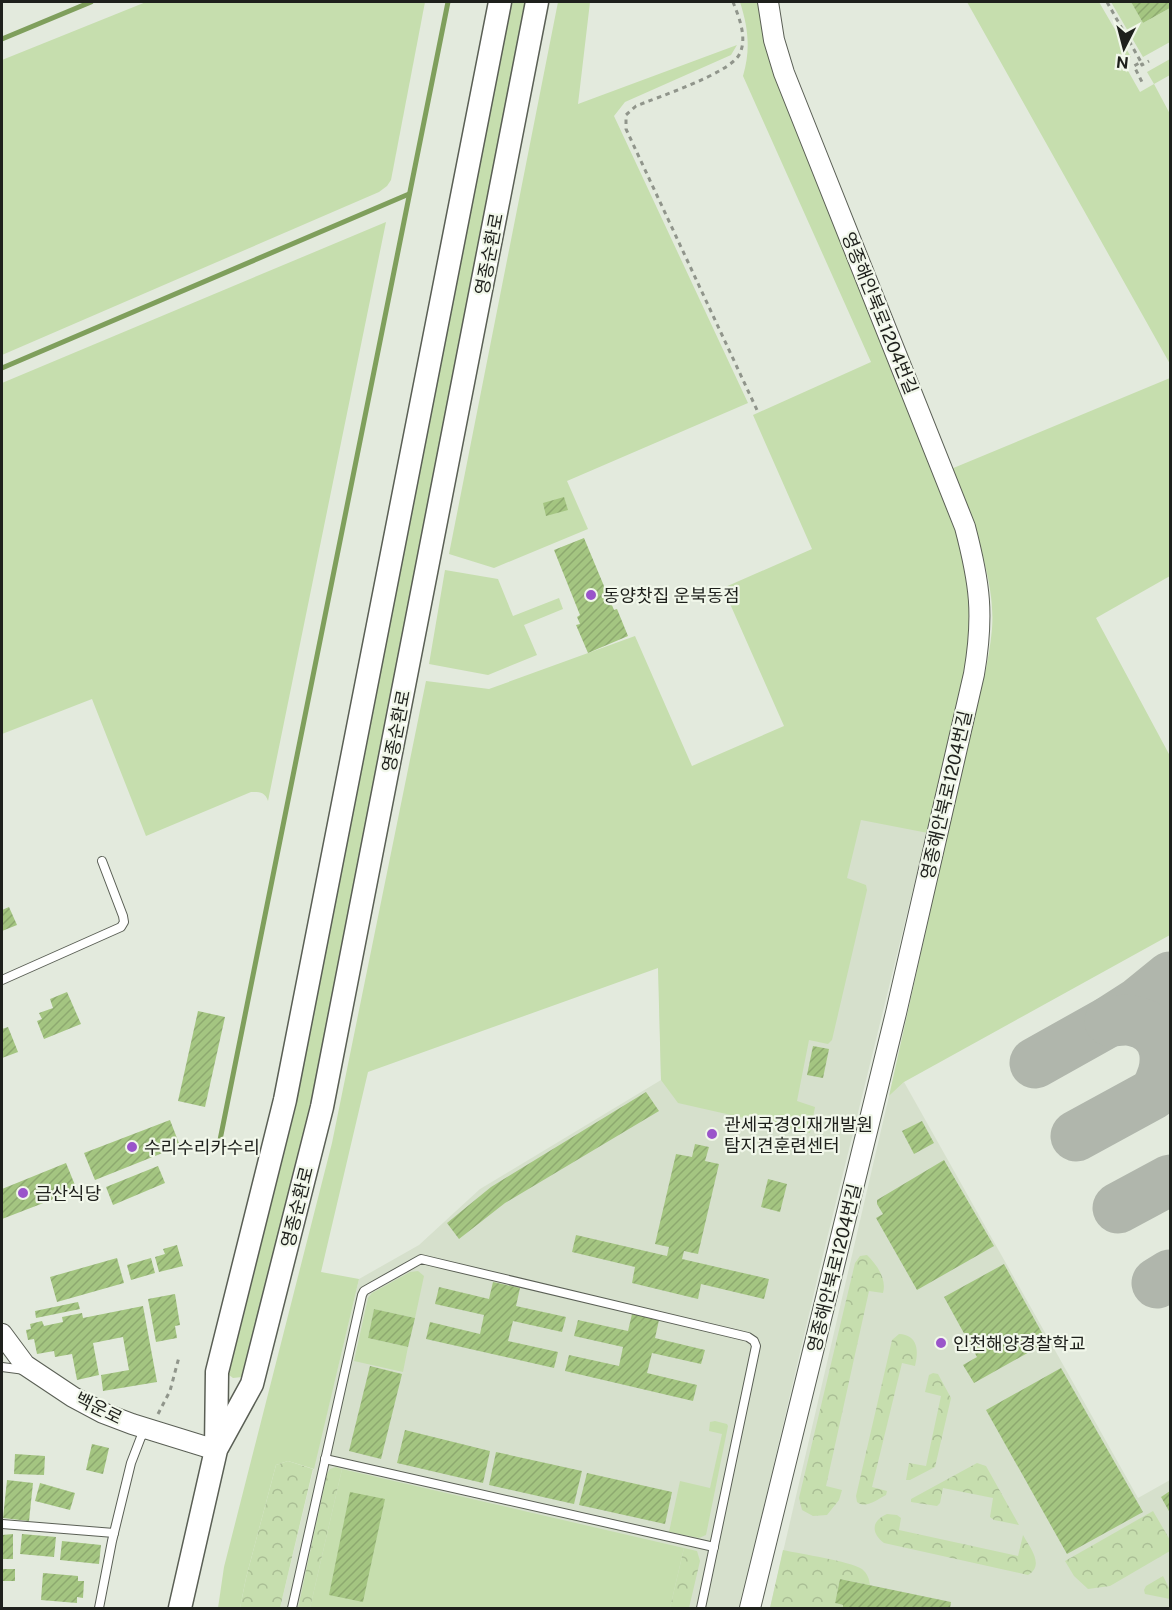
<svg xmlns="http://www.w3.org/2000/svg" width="1172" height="1610" font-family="'Public Sans','Noto Sans KR',sans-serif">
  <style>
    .built { fill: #d6e0cc }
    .grass { fill: #c6deae }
    .forest { fill: url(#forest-crowns) }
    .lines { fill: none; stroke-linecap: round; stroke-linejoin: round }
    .stream { stroke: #7f9f5c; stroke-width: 5 }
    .taxiway { stroke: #b0b6ac; stroke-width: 51 }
    .building { fill: url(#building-hatch) }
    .service-casing { stroke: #5a5f55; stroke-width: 10 }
    .tertiary-casing { stroke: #5a5f55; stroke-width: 22 }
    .secondary-casing { stroke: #5a5f55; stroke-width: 25 }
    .path { stroke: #90958b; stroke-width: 3; stroke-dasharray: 4.5 4.5; stroke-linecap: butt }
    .service { stroke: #fff; stroke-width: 8 }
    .tertiary { stroke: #fff; stroke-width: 20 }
    .secondary { stroke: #fff; stroke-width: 22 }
    .poi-dot { fill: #9a55ca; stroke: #f1f7ea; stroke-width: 2 }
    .labels { text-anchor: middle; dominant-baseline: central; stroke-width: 4.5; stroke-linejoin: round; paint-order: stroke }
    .street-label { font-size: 18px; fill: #1e201c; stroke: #f1f7ea }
    .poi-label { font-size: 18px; fill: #1e201c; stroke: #f1f7ea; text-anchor: start }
  </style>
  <defs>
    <pattern id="forest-crowns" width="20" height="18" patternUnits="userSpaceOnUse" patternTransform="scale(1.5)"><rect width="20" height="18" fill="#c6deae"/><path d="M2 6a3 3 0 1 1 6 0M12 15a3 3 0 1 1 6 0" fill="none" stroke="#aabe95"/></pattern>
    <pattern id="building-hatch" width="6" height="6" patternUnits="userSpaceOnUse" patternTransform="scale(1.5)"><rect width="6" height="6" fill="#a4c581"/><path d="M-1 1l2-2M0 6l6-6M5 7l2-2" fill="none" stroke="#8da96f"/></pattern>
  </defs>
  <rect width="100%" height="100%" fill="#e3eadd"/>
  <g class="built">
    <path d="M964,682l-142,577 -82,349h-460l79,-329 60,-34 61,-56 181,-109 -3,-132z"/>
    <path d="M904,1082l234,416 32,-18v128h-400l119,-512z"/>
  </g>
  <g class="grass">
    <path d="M146,2h279l-34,178 -4,6 -8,6 -377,163v-295z"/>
    <path d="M508,2h21l-212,1084 -75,291 -9,1 -4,-3 -1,-6z"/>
    <path d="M558,2h32l-12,102 159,-59 -6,10 -106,47 -11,14 134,287 -181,78 21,48 -94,39 -45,-14z"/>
    <path d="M740,2h19l197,519 11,41 5,76 -44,195 -67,-13 -14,58 19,7 1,5 -35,150 -4,4 -19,-4 -12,61 18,6 -5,26 -132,-30 -17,-23 -3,-112 -290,104 -47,200 38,7 -45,190 -26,-8 -12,4 -30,113 -6,30h-22l6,-41 108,-424 94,-462 63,8 146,-53 57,130 92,-40 -61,-138 89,-39 -59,-134 118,-53 -128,-286c8,-27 5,-49 -3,-74z"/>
    <path d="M967,2h132l32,55 -8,5 17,30 14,-8 -7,-12 23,-13v16l-16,9 16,30v250z"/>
    <path d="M1111,2h20l12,21 27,-15v34l-27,15z"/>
    <path d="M386,222l-118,579c-3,-9 -8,-9 -17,-9l-105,44 -54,-137 -90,35v-351z"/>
    <path d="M1170,378v198l-74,42 74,138v179l-266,147 -15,14 82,-368c9,-32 18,-66 21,-99 4,-53 -22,-111 -41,-160z"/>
    <path d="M445,570l53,9 15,37 46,-18 4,11 -39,16 13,30 -49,20 -59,-11z"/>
    <path d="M418,1271l6,5 -9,42 -41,-9 -6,29 40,9 -5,25 -49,-11 14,-63 4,-5 38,-21z"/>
    <path d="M715,1421l12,3 1,2 -22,109 -7,3 -30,-6 11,-51 30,7 12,-54 -13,-3 1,-9z"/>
    <path d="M342,1469l342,79 -14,60h-360z"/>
  </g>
  <g class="forest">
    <path d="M867,1255c10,10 20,24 16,38l-14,-2 -43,195 16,4 -3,10 -12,15 -14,1 -11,-6 -3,-12 56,-235 5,-7z"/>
    <path d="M899,1334c19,1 20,17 16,32l-13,-3 -30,124 15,4 -1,4c-10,5 -20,14 -29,7l-1,-6 36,-156z"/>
    <path d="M933,1373l5,1 13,24 -16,69 -25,13h-4l3,-17 17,3 15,-70 -16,-4 4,-17z"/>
    <path d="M288,1461l25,8 -33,139h-40l6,-30 30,-113z"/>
    <path d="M977,1463l9,3 33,59 -25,-5 -4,-3 3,-19 -50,-10 -3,15 -3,3 -26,-4v-3z"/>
    <path d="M336,1467l6,2 -32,139h-12l29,-134 3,-5z"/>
    <path d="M1153,1511l17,29v11l-60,35 -22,3 -14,-13 -9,-15z"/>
    <path d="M887,1514l10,1 4,3 -2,12 119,26 5,-21c7,13 22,30 5,40l-144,-32c-13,-10 -13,-22 3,-29z"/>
    <path d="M684,1548l13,3 3,10 -11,47h-19z"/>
    <path d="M783,1550c18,4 66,11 79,19 6,5 7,10 8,16l-30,-6 -5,24 8,2v3h-73z"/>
    <path d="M1163,1576l7,14v9l-25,-5 -1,-4 2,-4z"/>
  </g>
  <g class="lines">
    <g class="stream">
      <path d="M2,39l89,-37"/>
      <path d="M2,368l407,-174"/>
      <path d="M219,1145l229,-1143"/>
    </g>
    <g class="taxiway">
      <path d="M1035,1063l75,-42 28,-18 32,-26"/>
      <path d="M1076,1136l77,-42c19,-25 18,-66 -20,-73 -7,-2 -16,0 -23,0"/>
      <path d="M1118,1208l52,-28"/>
      <path d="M1157,1283l13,-8"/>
    </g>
  </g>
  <g class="building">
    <path d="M1131,2h39v6l-27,15z"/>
    <path d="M564,497l4,13 -22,6 -3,-13z"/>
    <path d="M584,538l30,72 3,-1 11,27 -40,17 -12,-28 4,-1 -3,-7 3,-2 -26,-65z"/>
    <path d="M9,907l8,18 -15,6v-21z"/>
    <path d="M67,992l14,32 -37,15 -7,-18 5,-2 -3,-6 14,-5 -3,-9z"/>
    <path d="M198,1011l27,6 -20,90 -27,-6z"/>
    <path d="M8,1027l10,25 -16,6v-29z"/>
    <path d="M813,1046l16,3 -6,29 -16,-3z"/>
    <path d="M646,1092l13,19 -154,92 -46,36 -12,-16 44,-36z"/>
    <path d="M170,1120l10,26 -85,34 -11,-27z"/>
    <path d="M922,1121l12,22 -20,11 -12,-23z"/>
    <path d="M695,1144l14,3 -4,14 14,3 -21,90 -14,-3 -2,8 87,20 -5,20 -63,-15 -3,15 -66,-16 3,-16 -63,-15 4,-17 91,21 2,-9 -14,-3 21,-90 16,3z"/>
    <path d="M944,1160l50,86 -77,44 -41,-72 7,-4 -6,-10v-4z"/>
    <path d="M66,1163l11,27 -75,29v-30z"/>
    <path d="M158,1166l7,17 -52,22 -7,-18z"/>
    <path d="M768,1179l19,5 -7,28 -19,-5z"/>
    <path d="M177,1245l6,21 -24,6 -4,-15 10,-3 -2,-5z"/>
    <path d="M117,1258l7,25 -67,19 -7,-25z"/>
    <path d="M151,1258l4,15 -24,7 -4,-15z"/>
    <path d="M1004,1264l43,78 -73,41 -11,-18 14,-8 -33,-60z"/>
    <path d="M493,1282l27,6 -4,18 50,11 -4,15 -49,-11 -5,20 50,11 -4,16 -128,-29 4,-17 50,12 4,-19 -49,-11 4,-17 50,12z"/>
    <path d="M175,1294l5,31 -5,1 2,12 -21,4 -8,-43z"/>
    <path d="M78,1302l2,7 -44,9 -1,-7z"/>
    <path d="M143,1306l14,76 -54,9 -2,-16 28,-5 -6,-33 -30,6 6,32 -22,5 -5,-26 -17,3 -1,-6 -17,3 -3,-15 -6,1 -2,-10 5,-1 -1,-5 12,-3 2,5 19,-4 -1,-5 20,-4 1,5z"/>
    <path d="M374,1309l41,9 -7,29 -40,-9z"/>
    <path d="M632,1314l27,6 -4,18 50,12 -4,14 -49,-11 -5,20 50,12 -4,16 -128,-30 4,-16 50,11 4,-19 -49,-11 4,-16 50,11z"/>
    <path d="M370,1366l32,8 -21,85 -32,-8z"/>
    <path d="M1061,1368l82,144 -76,42 -81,-144z"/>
    <path d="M405,1430l85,21 -7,32 -86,-20z"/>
    <path d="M92,1444l17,4 -6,26 -17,-4z"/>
    <path d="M496,1452l86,19 -8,33 -85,-19z"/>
    <path d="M15,1454l30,2 -1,19 -30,-1z"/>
    <path d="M587,1473l85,19 -7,32 -86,-19z"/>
    <path d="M7,1480l26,3 -4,38 -26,-3z"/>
    <path d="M40,1483l35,10 -5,17 -35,-9z"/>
    <path d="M1170,1491v22l-9,-16z"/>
    <path d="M350,1492l35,7 -22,103 -34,-7z"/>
    <path d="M13,1534v25h-11v-24z"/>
    <path d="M22,1534l34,3 -2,20 -34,-3z"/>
    <path d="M62,1541l39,4 -2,19 -39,-4z"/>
    <rect x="2" y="1569" width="13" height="12"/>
    <path d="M43,1573l35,3v5h6l-1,17 -6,-1v6l-36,-3z"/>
    <path d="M840,1579l111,23 -1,6h-107v-3l-8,-2z"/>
  </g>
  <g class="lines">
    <g class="service-casing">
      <g id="service">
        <path d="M2,980l119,-53 3,-5 -1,-6 -21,-55"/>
        <path d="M2,1367l23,3"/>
        <path d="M325,1459l389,88"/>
        <path d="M2,1524l112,9"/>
        <path d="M99,1608l13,-67 19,-78 10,-26 8,-8"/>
        <path d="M292,1608l70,-313 2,-4 57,-32 327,78 6,4 2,5 -55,262"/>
      </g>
    </g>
    <g class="tertiary-casing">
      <g id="tertiary">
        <path d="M2,1334l23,31 48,32 30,16 29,11 84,26"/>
        <path d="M750,1608l146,-595 78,-339c10,-59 6,-90 -9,-147l-181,-454 -10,-33 -6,-38"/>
      </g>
    </g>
    <g class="secondary-casing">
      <g id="secondary">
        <path d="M218,1446l34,-62 70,-277 215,-1105"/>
        <path d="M180,1608l36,-158 1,-78 68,-272 215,-1098"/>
      </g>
    </g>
    <g class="path">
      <path d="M733,2c6,15 15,37 6,53 -11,19 -81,42 -103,51l-10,9v14l131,281"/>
      <path d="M1107,2l34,60 -7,4 9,18"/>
      <path d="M1141,63l1,2 7,-4"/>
      <path d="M158,1414l12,-23 9,-34"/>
    </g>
    <use href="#service" class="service"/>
    <use href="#tertiary" class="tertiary"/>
    <use href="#secondary" class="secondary"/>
  </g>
  <g class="poi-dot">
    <circle cx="591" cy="595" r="6"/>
    <circle cx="712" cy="1134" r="6"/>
    <circle cx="132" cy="1147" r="6"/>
    <circle cx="23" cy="1193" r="6"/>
    <circle cx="941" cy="1343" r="6"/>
  </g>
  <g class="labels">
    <g class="street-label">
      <text transform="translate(489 254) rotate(-79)">영종순환로</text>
      <text transform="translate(880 313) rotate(68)">영종해안북로1204번길</text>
      <text transform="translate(396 731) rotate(-79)">영종순환로</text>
      <text transform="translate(946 795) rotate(-77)">영종해안북로1204번길</text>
      <text transform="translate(297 1207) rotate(-76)">영종순환로</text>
      <text transform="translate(834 1268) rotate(-76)">영종해안북로1204번길</text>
      <text transform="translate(99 1408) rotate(26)">백운로</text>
    </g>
    <g class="poi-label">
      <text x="603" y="595">동양찻집 운북동점</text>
      <text x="724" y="1124">관세국경인재개발원<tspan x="724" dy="21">탐지견훈련센터</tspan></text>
      <text x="144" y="1147">수리수리카수리</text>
      <text x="35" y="1193">금산식당</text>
      <text x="953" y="1343">인천해양경찰학교</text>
    </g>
  </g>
  <rect width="1172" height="1610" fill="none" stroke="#1e201c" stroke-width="6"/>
  <g transform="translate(1124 48) rotate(186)" stroke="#f1f7ea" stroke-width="4.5" paint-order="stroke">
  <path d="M0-4.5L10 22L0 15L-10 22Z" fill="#1e201c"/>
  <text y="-9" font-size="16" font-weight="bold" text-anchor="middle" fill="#1e201c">N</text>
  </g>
</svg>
